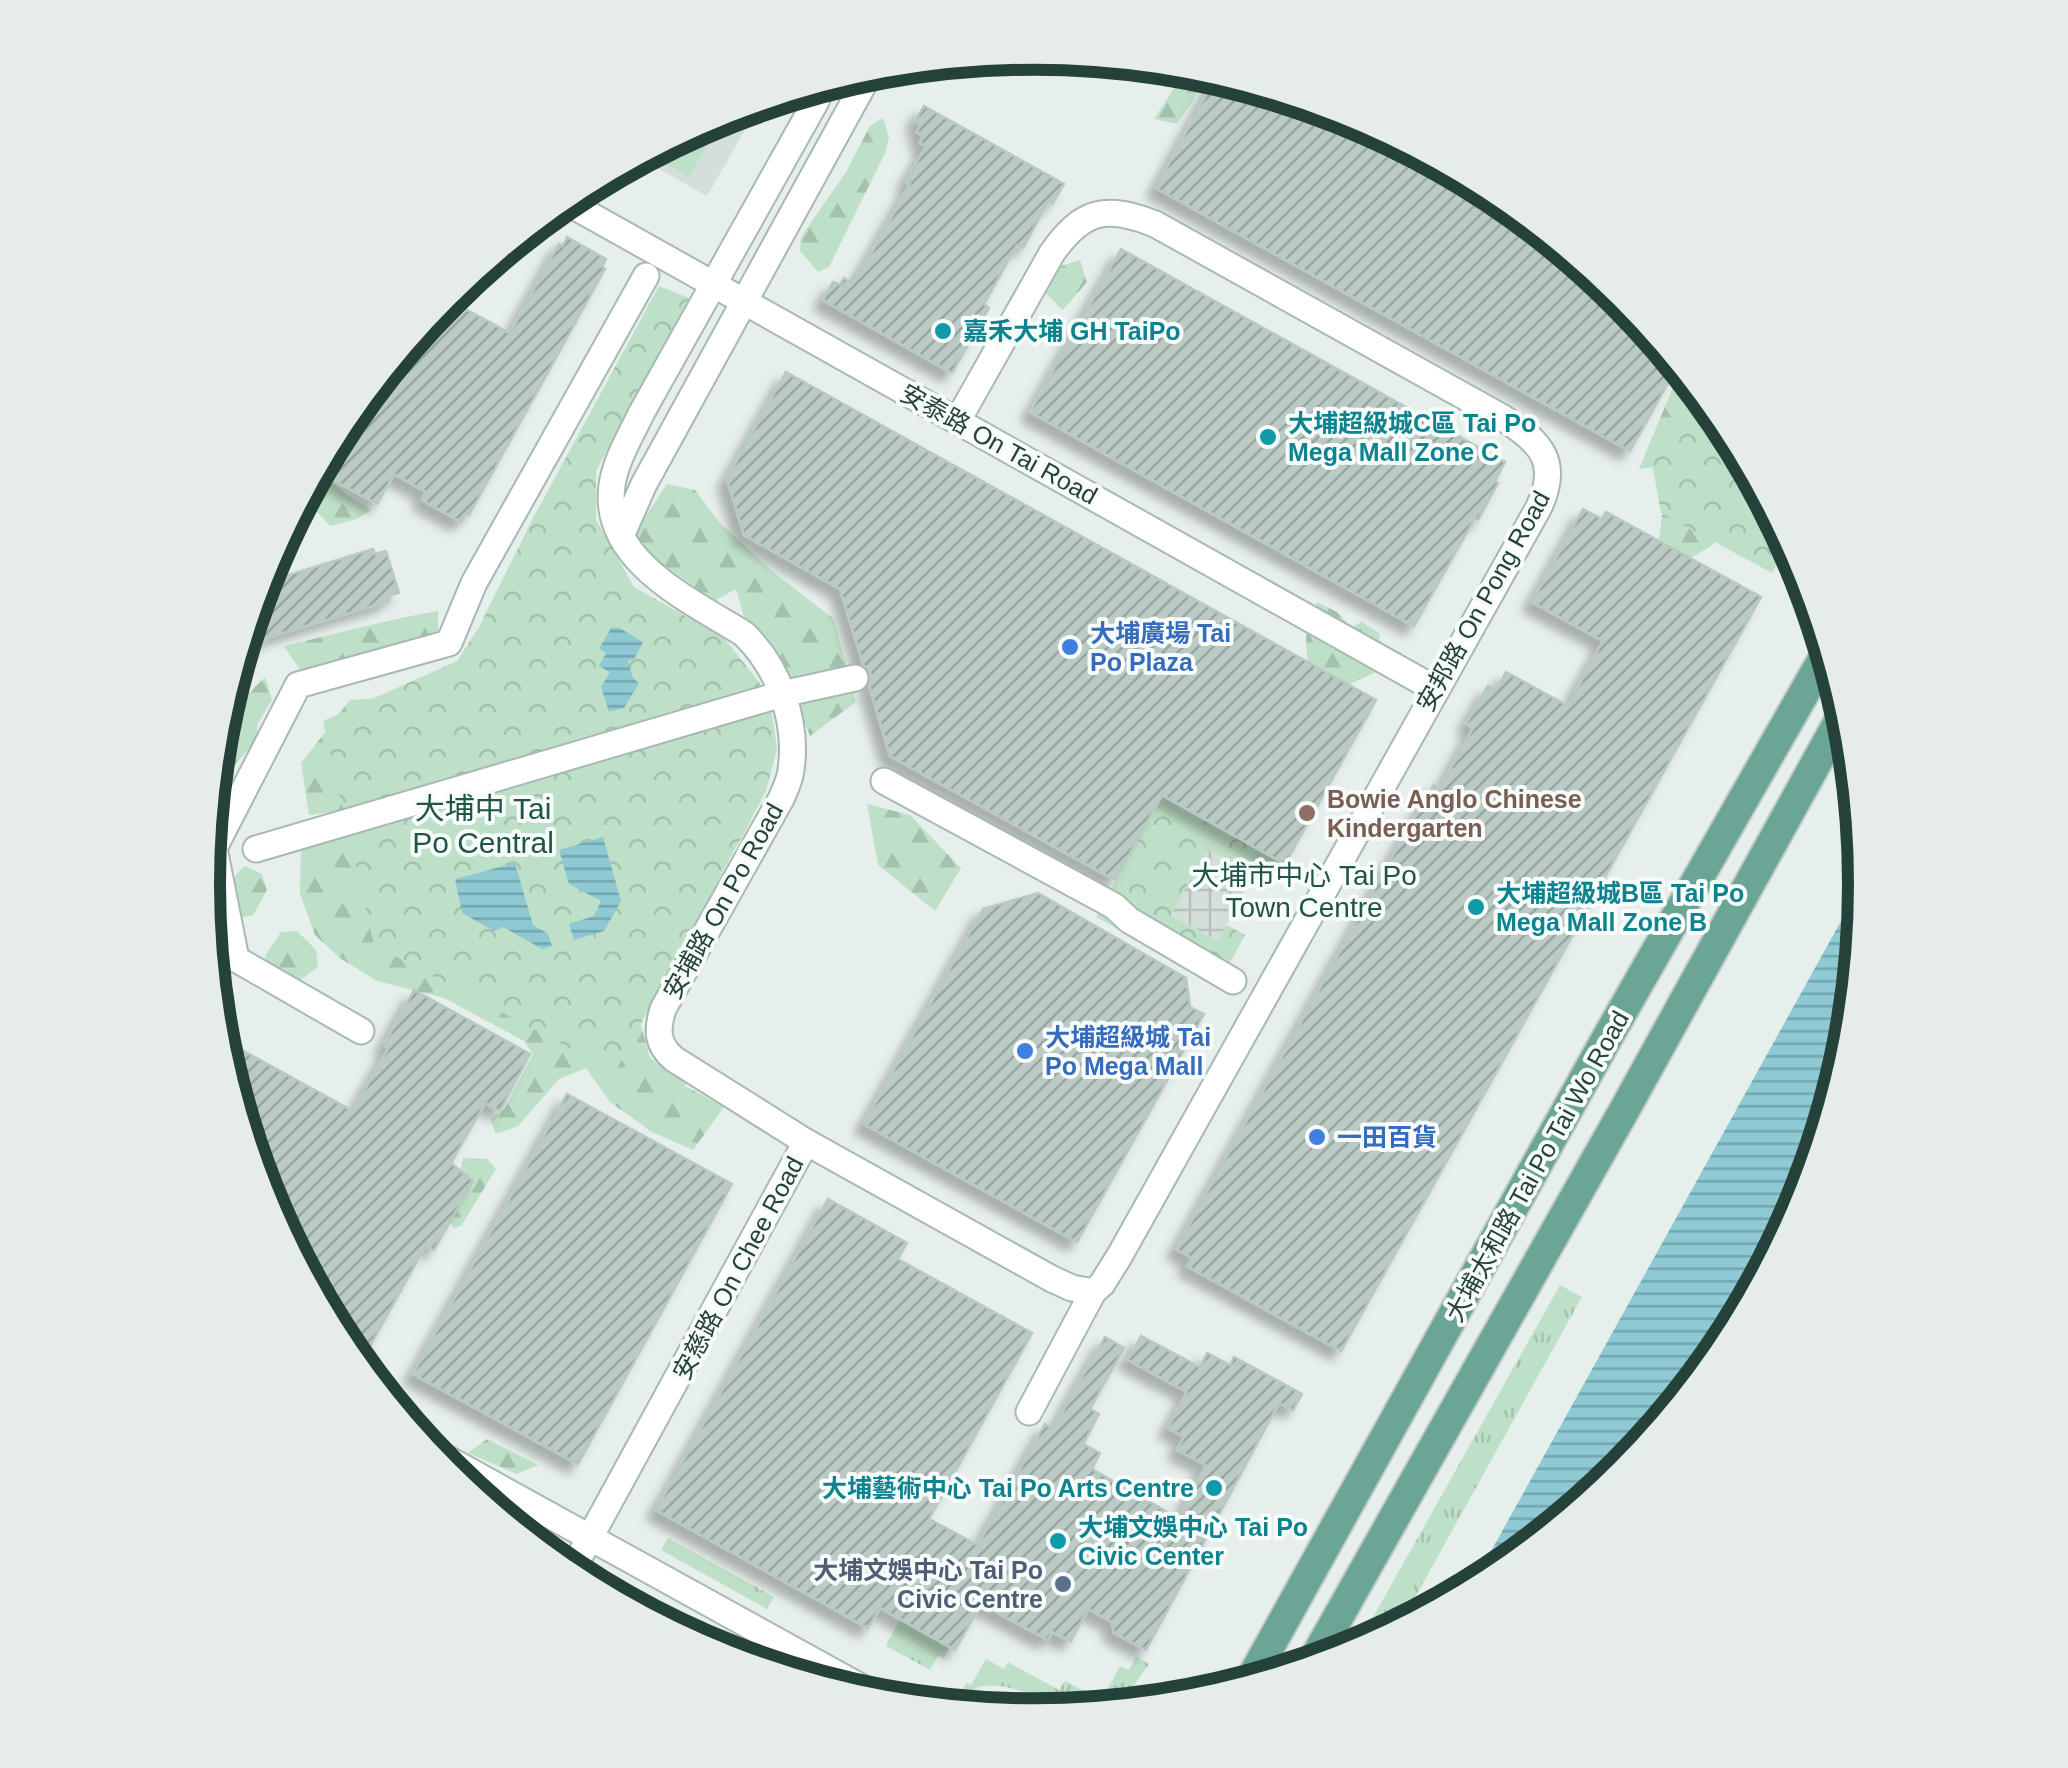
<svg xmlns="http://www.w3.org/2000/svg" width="2068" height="1768" font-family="Arial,'Noto Sans TC',sans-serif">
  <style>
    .built { fill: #d4dfda }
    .industrial { fill: url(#industrial-grid) }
    .grass { fill: url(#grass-tufts) }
    .forest { fill: url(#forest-firs) }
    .park { fill: url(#park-crowns) }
    .garden { fill: #bfe0c8 }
    .water { fill: url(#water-rules) }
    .building { fill: url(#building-hatch); stroke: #b8c9c2; stroke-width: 2.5; filter: url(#shadow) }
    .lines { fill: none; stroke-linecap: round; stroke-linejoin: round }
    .minor-casing { stroke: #a8b8b2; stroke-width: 29 }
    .major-casing { stroke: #c2cac8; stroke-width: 34 }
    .minor { stroke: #fff; stroke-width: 25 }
    .major { stroke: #6aa596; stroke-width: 30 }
    .culture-dot { fill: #0f9aa8; stroke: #f7fbf9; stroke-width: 4 }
    .shop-dot { fill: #3f7fe0; stroke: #f7fbf9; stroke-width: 4 }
    .education-dot { fill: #8d6e63; stroke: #f7fbf9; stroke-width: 4 }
    .service-dot { fill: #5c6f8a; stroke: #f7fbf9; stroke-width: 4 }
    .labels { text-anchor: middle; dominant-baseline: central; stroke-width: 8; stroke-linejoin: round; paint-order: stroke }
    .culture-label { font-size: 25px; font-weight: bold; fill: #0d838f; stroke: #f7fbf9; text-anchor: start }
    .street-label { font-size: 25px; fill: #24423a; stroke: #f7fbf9 }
    .shop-label { font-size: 25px; font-weight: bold; fill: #366cbe; stroke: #f7fbf9; text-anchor: start }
    .education-label { font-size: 25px; font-weight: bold; fill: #785e54; stroke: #f7fbf9; text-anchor: start }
    .service-label { font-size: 25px; font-weight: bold; fill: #4e5e75; stroke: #f7fbf9; text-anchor: end }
    .neighbourhood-label { font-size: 28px; fill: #1f5548; stroke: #f7fbf9 }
    .quarter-label { font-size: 30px; fill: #1f5548; stroke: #f7fbf9 }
    .rim { fill: none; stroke: #24423a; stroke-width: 12 }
  </style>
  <defs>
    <pattern id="industrial-grid" width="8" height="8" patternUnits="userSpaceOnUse" patternTransform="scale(2.5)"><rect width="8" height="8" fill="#d4dfda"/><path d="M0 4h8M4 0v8" fill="none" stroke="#b6c1bc"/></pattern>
    <pattern id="grass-tufts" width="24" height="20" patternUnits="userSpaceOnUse" patternTransform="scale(2.5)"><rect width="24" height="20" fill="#bfe0c8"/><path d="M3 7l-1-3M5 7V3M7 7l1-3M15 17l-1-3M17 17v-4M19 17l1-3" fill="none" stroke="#a4c1ad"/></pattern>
    <pattern id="forest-firs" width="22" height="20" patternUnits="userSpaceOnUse" patternTransform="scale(2.5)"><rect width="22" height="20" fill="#bfe0c8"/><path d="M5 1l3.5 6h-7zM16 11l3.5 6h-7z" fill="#a4c1ad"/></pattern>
    <pattern id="park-crowns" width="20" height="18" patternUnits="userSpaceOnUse" patternTransform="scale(2.5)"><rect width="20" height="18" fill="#bfe0c8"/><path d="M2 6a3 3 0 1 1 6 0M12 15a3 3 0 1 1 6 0" fill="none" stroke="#a4c1ad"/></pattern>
    <pattern id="water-rules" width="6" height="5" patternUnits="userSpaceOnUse" patternTransform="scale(2.5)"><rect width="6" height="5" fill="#8ec9d4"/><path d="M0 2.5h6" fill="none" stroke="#74a5ad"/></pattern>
    <pattern id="building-hatch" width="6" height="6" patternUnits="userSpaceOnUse" patternTransform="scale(2.5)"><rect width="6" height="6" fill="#bbcac4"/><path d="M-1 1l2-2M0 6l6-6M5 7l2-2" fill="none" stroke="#98a6a0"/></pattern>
    <filter id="shadow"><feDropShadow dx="-9" dy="9" stdDeviation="5" flood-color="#0004"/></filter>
  </defs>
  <rect width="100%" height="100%" fill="#e6efeb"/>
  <path class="built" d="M761,102l-54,94 -69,-39 78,-41z"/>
  <path class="industrial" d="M1207,849l46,25 -35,67 -47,-26z"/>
  <g class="grass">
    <path d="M1560,1285l22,12 -184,331 -44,23z"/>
    <path d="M668,1538l106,59 -7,12 -106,-59z"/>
    <path d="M900,1619l50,28 -6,11 -6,-2 -8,14 -44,-24z"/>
    <path d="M1136,1657l13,7 -30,43c-13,1 -28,5 -40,3 -29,-4 -90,-42 -112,-15l-6,-3 5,-9 5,2 15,-26 18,10 4,-7 51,28 6,-9 37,19 18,-34 9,4z"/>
  </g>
  <g class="forest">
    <path d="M1187,68l19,4 -13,29 -16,23 -23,-5z"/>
    <path d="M883,118l6,19 -3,14 -57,116 -11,5 -18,-21 1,-14 45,-65 24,-46z"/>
    <path d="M1080,260l7,22 -24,28 -27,-26 6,-12z"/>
    <path d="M1683,370l45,57 -56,38 -33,4 34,-82z"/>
    <path d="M331,482l18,14 22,14 -14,9 -27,7 -19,-21 2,-13z"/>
    <path d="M667,484l28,6 24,32 54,50 61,47 22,83 -46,34 -39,-92 -27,-27 -8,-28 -24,13 -39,-31 -39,-23 5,-22z"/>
    <path d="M1686,504l27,10 1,30 -23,14 -32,-18 3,-25z"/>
    <path d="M1317,602l20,10 14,15 11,-5 18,12 -4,38 -41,19 -27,-13 -2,-42z"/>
    <path d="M438,611v24l-125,42 -13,-7 -16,-24c51,-12 102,-26 154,-35z"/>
    <path d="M265,677l7,23 -15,25 1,13 -37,43 -7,-8 1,-19 31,-58z"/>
    <path d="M390,690l21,2 333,118 7,10 -10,20 -10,3 -10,32 -14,31 -21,30 -5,27 -22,21 -20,34 11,40 18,12 13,-1 7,8 -3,9 39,21 -31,43 -41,-18 -42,-30 -24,-34 -27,11 -41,47 -22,8 -6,-15 14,-10 29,-55 -9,-13 -80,-43 -67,-17 -37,-23 -25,-23 -15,-41 1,-53 41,-30 -33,4 -8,-52 49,-63 32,-2z"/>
    <path d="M867,804l43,11 51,53 -26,43 -57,-46z"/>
    <path d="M245,866l17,8 5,16 -14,25 -29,7 -13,-6c15,-16 17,-37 34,-50z"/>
    <path d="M297,931l19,19 2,17 -22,16 -14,-6 -17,-16 1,-7 15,-22z"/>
    <path d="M463,1158l24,1 9,10 -35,57 -7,2 -11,-16 16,-35z"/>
    <path d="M487,1439l51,26 -21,9 -49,-21z"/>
  </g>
  <g class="park">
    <path d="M659,286l30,12 -93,173v49l38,67 90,51 35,44 13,32 5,35 -11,42 -151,281 -241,-127 -51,-224 134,-60 22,-34 54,-109z"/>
    <path d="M1695,401l8,4 7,-2 16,20 8,15 -2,8 12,10 45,86 -17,31 -111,-60 -9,-50 12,-21 7,3z"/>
    <path d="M1162,797l124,68 -12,20 -67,-36 -36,66 46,26 10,-16 18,10 -27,50 -122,-68z"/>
  </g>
  <path class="garden" d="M700,124l14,8 -25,45 -43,-24z"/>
  <g class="water">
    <path d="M618,627l25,15 -9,17 -6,2 5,17 6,5 -15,25 -15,4 -8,-25 9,-15 -11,-6 7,-13 -7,-4 12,-21z"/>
    <path d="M603,837l18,64 -17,30 -30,9 -5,-16 25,-8 7,-15 -32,-17 -10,-34z"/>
    <path d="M515,863l18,62 15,9 4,12 -10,3 -39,-22 -9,4 -32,-18 -7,-34z"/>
    <path d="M1865,878l-16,169 -47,156 -77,143 -103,126 -127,104 -25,13z"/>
  </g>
  <g class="building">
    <path d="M1217,75l136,41 143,77 126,103 56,69 -48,86 -474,-263z"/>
    <path d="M924,106l140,78 -12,20 -4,-2 -25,46 -6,-3 -33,59 5,4 -37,65 -129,-73 10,-18 7,3 4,-7 6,4 4,-8 4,3 52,-93 -4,-2 20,-36 -6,-3 3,-7 -6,-4 4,-7 -6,-4z"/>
    <path d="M567,237l39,22 -4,8 3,2 -136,246 -3,-2 -5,9 -39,-22 4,-8 -32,-18 -17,30 -60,-33 22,-42 18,10 55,-101 33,-40 65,35 49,-89 4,2z"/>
    <path d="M1121,249l384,213 -10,19 3,2 -20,37 -3,-2 -61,108 -384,-214z"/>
    <path d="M786,372l590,328 -91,164 -123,-69 -47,85 -225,-124 -21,-71 2,-11 -8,-10 -23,-75 -96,-54 -17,-56z"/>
    <path d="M1583,509l19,10 4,-7 155,85 -420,754 -154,-85 5,-8 -16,-9 230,-417 28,-47 6,4 33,-61 -7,-4 22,-38 8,4 10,-18 62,34 35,-65 -71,-39z"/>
    <path d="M373,549l2,5 11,-3 13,42 -11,3 1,5 -120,36 -35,32 26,-85z"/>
    <path d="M1038,893l148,85 4,29 14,7 -127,228 -213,-118 119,-215z"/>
    <path d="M414,990l116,64 -30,57 -15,-8 -34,60 22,18 -39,69 -8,-5 -67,121 -17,-21 -76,-143 -48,-165 135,74 35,-62 -4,-4z"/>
    <path d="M567,1094l165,90 -154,280 -165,-90z"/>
    <path d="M828,1199l79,44 -9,16 134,74 -103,186 49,26 67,-121 8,5 52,-92 19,11 -34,61 9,5 -16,30 17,9 -8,16 86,49 28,-53 -29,-15 7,-13 -16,-9 19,-36 -59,-32 13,-24 59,31 7,-14 23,12 4,-8 68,37 -9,16 -14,-7 -133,247 -32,-17 -2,-11 -24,-13 -17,32 -19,-9 -4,8 -67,-36 -26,46 -75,-42 -12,20 -212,-118z"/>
  </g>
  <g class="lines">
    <g class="minor-casing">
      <g id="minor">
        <path d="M824,83l-9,20 -173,309c-11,23 -26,47 -30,73 -11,75 79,116 132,149 35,34 54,87 47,136 -1,10 -6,20 -10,29l-118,210c-6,20 -7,35 11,50l132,83 246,137 20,9 21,4"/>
        <path d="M563,200l872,489"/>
        <path d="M958,420l94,-167c31,-44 54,-48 103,-29l348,194c38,24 57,44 36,89l-419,748 -18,29 -9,8 -64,120"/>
        <path d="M621,536l23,-52 228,-415"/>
        <path d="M884,781l230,125 15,14 104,61"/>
        <path d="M256,849l526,-155 73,-16"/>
        <path d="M361,1031l-125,-72 -22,-111 84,-163 151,-42 25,-60 172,-307"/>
        <path d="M426,1447l460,254"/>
        <path d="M570,1574l236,-432"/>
      </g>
    </g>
    <g class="major-casing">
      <g id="major">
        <path d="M1311,1665l315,-558 220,-398"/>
        <path d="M1249,1683l358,-645 221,-387"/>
      </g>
    </g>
    <use href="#minor" class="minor"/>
    <use href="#major" class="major"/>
  </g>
  <g class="culture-dot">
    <circle cx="943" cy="331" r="10"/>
    <circle cx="1268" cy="437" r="10"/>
    <circle cx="1476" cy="907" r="10"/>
    <circle cx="1214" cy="1488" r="10"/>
    <circle cx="1058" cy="1541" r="10"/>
  </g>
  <g class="shop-dot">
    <circle cx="1070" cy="647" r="10"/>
    <circle cx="1025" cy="1051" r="10"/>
    <circle cx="1317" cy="1137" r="10"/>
  </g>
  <circle class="education-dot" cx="1307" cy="813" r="10"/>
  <circle class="service-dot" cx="1063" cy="1584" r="10"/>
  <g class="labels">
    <g class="culture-label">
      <text x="963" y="331">嘉禾大埔 GH TaiPo</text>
      <text x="1288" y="423">大埔超級城C區 Tai Po<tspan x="1288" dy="29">Mega Mall Zone C</tspan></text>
      <text x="1496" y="893">大埔超級城B區 Tai Po<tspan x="1496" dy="29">Mega Mall Zone B</tspan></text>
      <text x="1194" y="1488" text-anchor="end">大埔藝術中心 Tai Po Arts Centre</text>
      <text x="1078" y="1527">大埔文娛中心 Tai Po<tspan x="1078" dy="29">Civic Center</tspan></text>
    </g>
    <g class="street-label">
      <text transform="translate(999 444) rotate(29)">安泰路 On Tai Road</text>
      <text transform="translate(1483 601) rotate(-61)">安邦路 On Pong Road</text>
      <text transform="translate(723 901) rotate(-61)">安埔路 On Po Road</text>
      <text transform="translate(1537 1166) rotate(-61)">大埔太和路 Tai Po Tai Wo Road</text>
      <text transform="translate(738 1268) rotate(-62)">安慈路 On Chee Road</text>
    </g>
    <g class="shop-label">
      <text x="1090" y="633">大埔廣場 Tai<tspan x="1090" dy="29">Po Plaza</tspan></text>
      <text x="1045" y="1037">大埔超級城 Tai<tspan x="1045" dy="29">Po Mega Mall</tspan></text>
      <text x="1337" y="1137">一田百貨</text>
    </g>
    <g class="education-label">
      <text x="1327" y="799">Bowie Anglo Chinese<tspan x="1327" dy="29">Kindergarten</tspan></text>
    </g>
    <g class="service-label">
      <text x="1043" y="1570">大埔文娛中心 Tai Po<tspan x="1043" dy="29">Civic Centre</tspan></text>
    </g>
    <g class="neighbourhood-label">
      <text x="1304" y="875">大埔市中心 Tai Po<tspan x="1304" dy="32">Town Centre</tspan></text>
    </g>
    <g class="quarter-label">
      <text x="483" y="808">大埔中 Tai<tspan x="483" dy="34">Po Central</tspan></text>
    </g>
  </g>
  <path d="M0 0H2068V1768H0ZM220 884a814 814 0 1 1 1628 0a814 814 0 1 1-1628 0Z" fill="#e6ecea" fill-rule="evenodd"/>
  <path class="rim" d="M220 884a814 814 0 1 1 1628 0a814 814 0 1 1-1628 0Z"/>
</svg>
